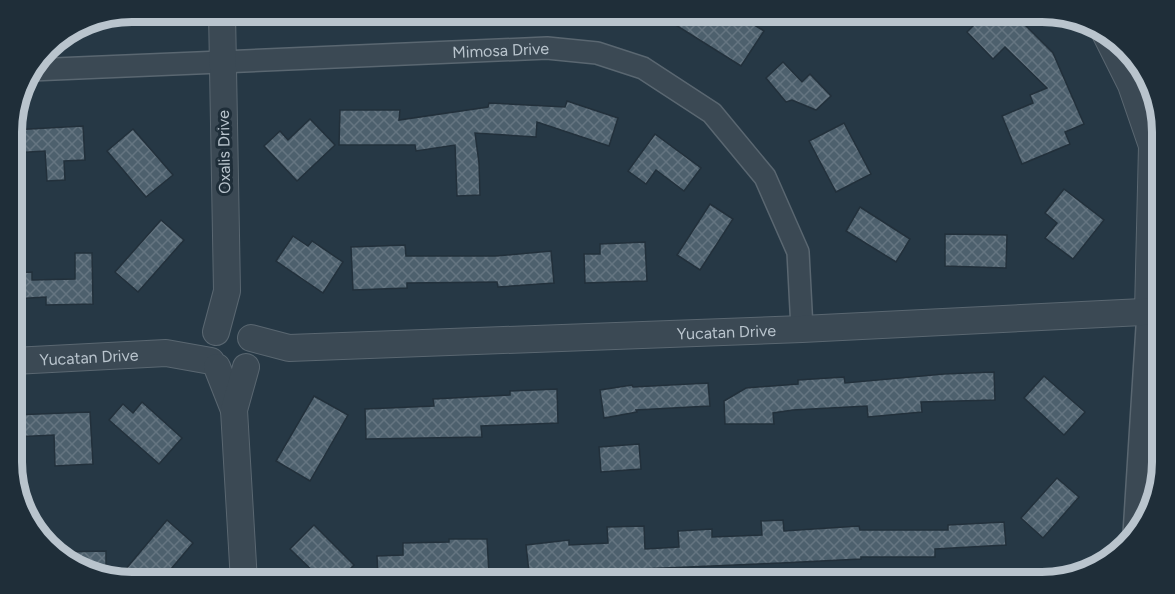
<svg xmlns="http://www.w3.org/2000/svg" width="1175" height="594" font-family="Figtree,sans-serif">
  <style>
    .building { fill: url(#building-cross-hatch); stroke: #22303b; stroke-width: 1.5 }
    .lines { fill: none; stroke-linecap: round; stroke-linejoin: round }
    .minor-casing { stroke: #5a6771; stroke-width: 24 }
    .tertiary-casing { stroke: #5a6771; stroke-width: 28 }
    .minor { stroke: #3b4954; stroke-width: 21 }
    .tertiary { stroke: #3b4954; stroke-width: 26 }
    .labels { text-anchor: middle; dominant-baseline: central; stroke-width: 6; stroke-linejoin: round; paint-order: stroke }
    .street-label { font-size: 16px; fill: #b9c4cd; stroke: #1f2e39 }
    .rim { fill: none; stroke: #b9c4cd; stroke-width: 8 }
  </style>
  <defs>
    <pattern id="building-cross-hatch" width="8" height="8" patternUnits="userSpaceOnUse" patternTransform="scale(1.5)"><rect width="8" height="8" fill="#4d606d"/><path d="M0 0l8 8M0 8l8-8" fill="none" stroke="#657581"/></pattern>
  </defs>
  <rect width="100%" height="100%" fill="#263845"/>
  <g class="building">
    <path d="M655,12h53l21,13 8,-11 27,17 -23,35z"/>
    <path d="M987,12h25l41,41 31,71 -19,8 5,12 -48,20 -20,-48 31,-13 -3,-8 17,-7 -42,-41 -12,12 -26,-27z"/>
    <path d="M783,62l19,20 8,-8 21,22 -15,14 -24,-10 -6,2 -20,-24z"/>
    <path d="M567,101l51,17 -9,28 -72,-24 -1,15 -61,-4 4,30 1,32 -23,1 -2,-51 -39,6 -1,-6h-76l1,-35h60l-1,10 89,-13 1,-4 76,4z"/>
    <path d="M310,119l25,26 -38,36 -33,-35 16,-15 8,9z"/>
    <path d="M844,123l27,51 -35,18 -27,-51z"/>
    <path d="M83,126l2,34 -21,1 1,19 -18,1 -2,-30 -33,2v-23z"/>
    <path d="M133,129l40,46 -27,22 -39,-46z"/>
    <path d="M655,134l46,34 -17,23 -28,-21 -10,14 -18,-13z"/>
    <path d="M1064,189l40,31 -31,39 -28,-21 12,-15 -12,-10z"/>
    <path d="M710,204l23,15 -33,51 -23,-15z"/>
    <path d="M860,207l50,32 -14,23 -50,-31z"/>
    <path d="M161,220l23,20 -46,52 -23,-20z"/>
    <path d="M945,234l62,1 -1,33 -61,-2z"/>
    <path d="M293,236l15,10 4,-5 31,21 -20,31 -47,-32z"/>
    <path d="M645,242l2,39 -62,2 -1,-29h16v-10z"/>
    <path d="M405,245l1,11h90l55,-5 3,32 -56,4 -1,-5 -90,1v5l-54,2 -2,-43z"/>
    <path d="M75,253h17l1,51 -47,1v-8l-33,2v-26l19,-1v8l43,-1z"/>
    <path d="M994,372l1,28 -74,2 1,10 -54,5 -1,-11 -74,4 -20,3 1,11h-49l-1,-23 22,-13 52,-4v-4l46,-3 1,6 99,-9z"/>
    <path d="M1044,376l41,36 -21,23 -40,-37z"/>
    <path d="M708,383l2,23 -74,4 1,2 -33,6 -4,-28 32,-5 1,2z"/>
    <path d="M557,389l1,34 -77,3 1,11 -116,2 -1,-30 69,-3 -1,-7 77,-4v-4z"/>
    <path d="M314,396l34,19 -38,66 -34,-20z"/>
    <path d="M142,402l40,36 -23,26 -50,-44 14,-16 10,9z"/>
    <path d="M90,412l3,52 -38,2 -1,-31 -41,2v-22z"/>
    <path d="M639,444l2,25 -40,3 -2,-25z"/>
    <path d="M1057,478l22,19 -36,41 -22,-20z"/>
    <path d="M167,520l26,23 -33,39h-20l-15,-12z"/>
    <path d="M783,520l1,11 75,-5 1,4h88v-5l56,-3 2,23 -71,4v8h-74v2l-80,4 -209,9 1,5 -43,4 -4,-36 43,-5v5l39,-2 -1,-16 37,-1 1,23 34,-2 -1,-16 34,-2v8l50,-2 -1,-14z"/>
    <path d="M314,525l40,40 -17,17h-13l-34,-33z"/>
    <path d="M449,539h38l2,35 -62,1v3l-49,2 -1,-24 26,-1v-12l46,-1z"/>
    <path d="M106,551v25l-27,-7 -20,-17z"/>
  </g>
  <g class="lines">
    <g class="minor-casing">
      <g id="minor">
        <path id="s1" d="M31,70l516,-22 50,5 46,15 69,45 53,64 33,75 4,77"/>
        <path d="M1134,534l14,-223"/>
      </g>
    </g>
    <g class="tertiary-casing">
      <g id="tertiary">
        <path d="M1105,33l26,52 21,61 -4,165"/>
        <path d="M216,332l11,-41 -5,-279"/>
        <path id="s2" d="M251,338l38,10 513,-19 361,-18"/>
        <path id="s3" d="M13,361l153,-8 45,8"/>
        <path d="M217,367l17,43"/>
        <path d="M244,582l-10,-172 12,-43"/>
      </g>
    </g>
    <use href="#minor" class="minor"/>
    <use href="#tertiary" class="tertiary"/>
  </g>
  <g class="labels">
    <g class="street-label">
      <text stroke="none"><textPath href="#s1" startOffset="470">Mimosa Drive</textPath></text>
      <text transform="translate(224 152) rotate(-91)">Oxalis Drive</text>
      <text stroke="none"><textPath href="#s2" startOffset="477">Yucatan Drive</textPath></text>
      <text stroke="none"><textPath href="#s3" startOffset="76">Yucatan Drive</textPath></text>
    </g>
  </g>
  <path d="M0 0H1175V594H0ZM132 22H1042A110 110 0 0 1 1152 132V462A110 110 0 0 1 1042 572H132A110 110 0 0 1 22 462V132A110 110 0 0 1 132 22Z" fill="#1f2e39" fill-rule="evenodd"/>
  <path class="rim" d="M132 22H1042A110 110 0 0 1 1152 132V462A110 110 0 0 1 1042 572H132A110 110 0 0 1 22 462V132A110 110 0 0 1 132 22Z"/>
</svg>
